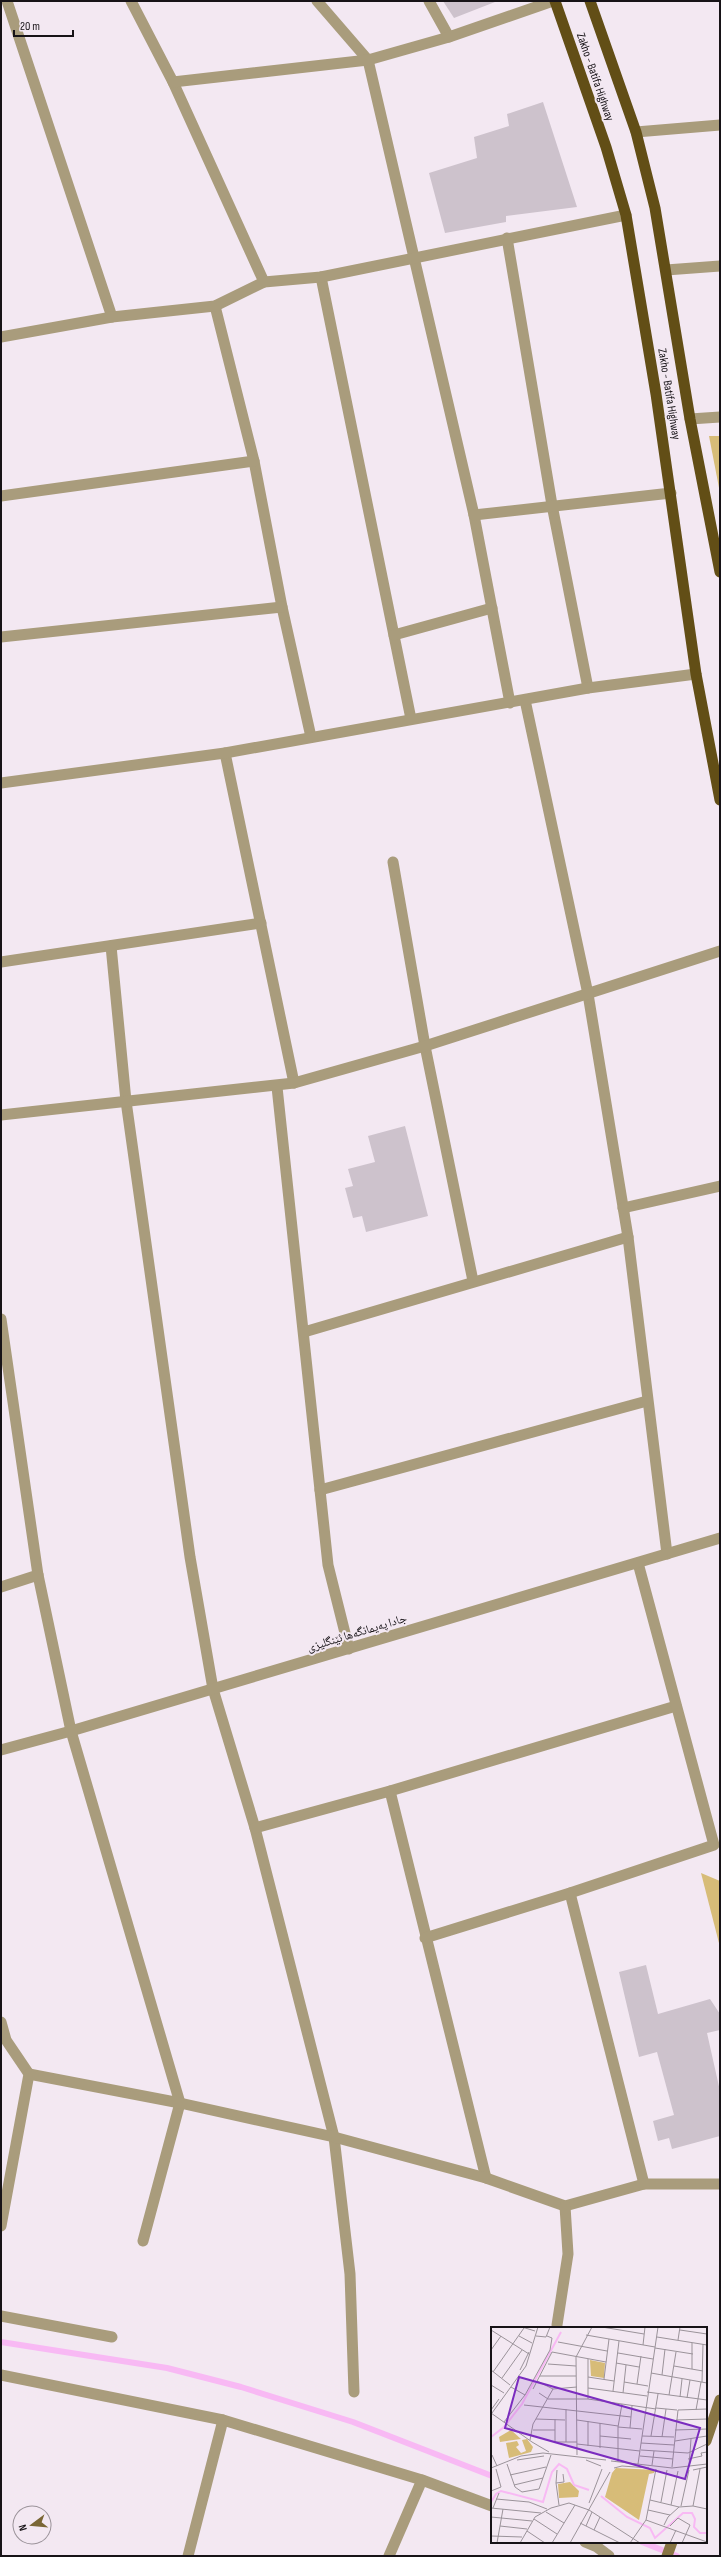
<svg xmlns="http://www.w3.org/2000/svg" width="721" height="2557" font-family="'Sofia Sans Condensed','Noto Naskh Arabic',sans-serif">
  <style>
    .green { fill: #d7bc78 }
    .lines { fill: none; stroke-linecap: round; stroke-linejoin: round }
    .stream { stroke: #f8b9f4; stroke-width: 6 }
    .building { fill: #cdc2cc }
    .minor { stroke: #a99c7c; stroke-width: 11 }
    .tertiary { stroke: #a99c7c; stroke-width: 11 }
    .secondary { stroke: #887544; stroke-width: 11 }
    .trunk { stroke: #624e16; stroke-width: 11 }
    .labels { text-anchor: middle; dominant-baseline: central; stroke-width: 4; stroke-linejoin: round; paint-order: stroke }
    .street-label { font-size: 12px; fill: #171317; stroke: #f3e8f2 }
    .inset-river { fill: none; stroke: #f8b9f4; stroke-width: 2 }
    .inset-road { fill: none; stroke: #9b939a; stroke-width: 1 }
    .view { fill: #7b2cbf; fill-opacity: 0.15; stroke: #7b2cbf; stroke-width: 2 }
    .inset-edge { fill: none; stroke: #171317; stroke-width: 2 }
  </style>
  <rect width="100%" height="100%" fill="#f3e8f2"/>
  <g class="green">
    <path d="M709,436h11v57z"/>
    <path d="M701,1873l19,8v66z"/>
  </g>
  <g class="lines">
    <g class="stream">
      <path d="M1,2342l166,26 74,19 112,35 139,54"/>
      <path d="M642,2542l35,14"/>
    </g>
  </g>
  <g class="building">
    <path d="M443,1h52v1l-41,16z"/>
    <path d="M543,102l34,105 -71,9v6l-61,11 -16,-60 48,-15 -3,-21 35,-11 -2,-12z"/>
    <path d="M405,1126l23,90 -62,16 -4,-16 -9,2 -8,-30 8,-2 -5,-17 27,-7 -7,-26z"/>
    <path d="M646,1965l12,49 52,-15 10,15v16l-13,3 13,58v45l-48,13 -3,-11 -11,3 -5,-20 21,-6 -17,-63 -18,5 -20,-85z"/>
  </g>
  <g class="lines">
    <g class="minor">
      <path d="M7,1l105,316"/>
      <path d="M131,1l42,81 91,200"/>
      <path d="M317,1l51,59 106,455 36,188"/>
      <path d="M429,1l20,36"/>
      <path d="M173,82l195,-22 81,-23 104,-36"/>
      <path d="M636,132l84,-7"/>
      <path d="M507,238l45,267 36,183"/>
      <path d="M666,270l54,-4"/>
      <path d="M321,277l90,442"/>
      <path d="M215,306l39,155 28,146 29,130"/>
      <path d="M1,337l111,-20 103,-11 49,-24 57,-5 305,-62"/>
      <path d="M690,419l30,-2"/>
      <path d="M1,496l253,-35"/>
      <path d="M474,515l197,-22"/>
      <path d="M394,635l98,-27"/>
      <path d="M1,637l281,-30"/>
      <path d="M525,700l63,294 40,243 39,317"/>
      <path d="M225,753l69,330"/>
      <path d="M1,783l224,-30 363,-65 108,-14"/>
      <path d="M393,862l32,184 48,235"/>
      <path d="M111,946l15,155 64,456 23,132 42,139 79,309 16,137 4,118"/>
      <path d="M1,962l260,-39"/>
      <path d="M277,1087l51,478 21,84"/>
      <path d="M1,1115l293,-32 131,-37 295,-95"/>
      <path d="M623,1208l97,-22"/>
      <path d="M1,1319l37,256 33,156 109,372 -37,138"/>
      <path d="M304,1332l324,-95"/>
      <path d="M320,1490l327,-89"/>
      <path d="M1,1587l37,-12"/>
      <path d="M390,1791l96,387"/>
      <path d="M255,1828l135,-37 286,-85"/>
      <path d="M570,1893l74,291"/>
      <path d="M425,1938l145,-45 144,-48 -76,-282"/>
      <path d="M1,2022l5,18 23,34 -28,152"/>
      <path d="M29,2074l151,29 154,34 152,41 79,28 79,-22h76"/>
      <path d="M1,2316l111,21"/>
      <path d="M557,2325l11,-71 -3,-48"/>
      <path d="M1,2375l222,45 199,60 70,26"/>
      <path d="M585,2542l12,5 12,9"/>
      <path d="M188,2556l35,-136"/>
      <path d="M389,2556l33,-76"/>
    </g>
    <path class="tertiary" d="M1,1750l70,-19 649,-193"/>
    <g class="secondary">
      <path d="M706,2441l14,-41"/>
      <path d="M667,2556l5,-14"/>
    </g>
    <g class="trunk">
      <path d="M555,1l51,146 20,68 30,179 40,280 24,126"/>
      <path d="M590,1l46,131 19,76 35,211 30,153"/>
    </g>
  </g>
  <g class="labels">
    <g class="street-label">
      <text transform="translate(595 77) rotate(71)">Zakho - Batifa Highway</text>
      <text transform="translate(669 394) rotate(81)">Zakho - Batifa Highway</text>
      <text transform="translate(357 1633) rotate(-17)">جادا په‌يمانگه‌ها ئێنگليزى</text>
    </g>
  </g>
  <g transform="translate(491 2327)">
    <rect width="216" height="216" fill="#f3e8f2"/>
    <path d="M99,33l15,3 -1,15 -13,-2zM20,103l10,9 -21,3 -1,-5zM36,112l6,8 -2,5 -22,6 -3,-15 11,-2 2,4 -3,2 5,6 5,-2 -4,-11zM125,141l39,2 -1,3 -5,1 -10,46 -34,-23 7,-24zM79,155l9,9 -1,6 -19,1 -1,-14z" fill="#d7bc78"/>
    <path class="inset-river" d="M0,110l13,-10 18,-23 39,-72M110,169l26,21 23,11 5,10 28,-25h9l3,6 -1,8 6,6h7M0,175l5,-8 5,-3 42,11 9,-30 7,-8 8,5 7,16 15,5"/>
    <path class="inset-road" d="M31,0l13,4M111,0l42,7M0,3l38,24M189,3l27,4M95,8l69,12M28,9l13,7M45,9l10,1 4,-10M166,10l50,8M187,13l2,-13M67,15l49,9M152,18l2,-18M164,21l38,6M0,23l10,-14M127,26l35,6M97,32v40M125,36l23,4M57,37l28,2M183,39l29,5M201,42v-26M0,43l19,15M29,43l9,-18M2,45l31,-44M160,46l56,10M171,48l3,-26M49,49h36M97,50l26,4M11,51l20,-28M113,52l5,-40M46,54l16,8 24,-2M133,55l24,4M211,55l1,-38M146,57l4,-28M0,58l13,8M20,60l14,8M97,61l59,8M42,62l19,-37 54,10M122,64l6,-50M156,65l60,8M48,66l9,6h40l68,10M132,66l3,-28M178,68l7,-43M189,70l2,-18M196,71l3,-18M33,78l107,12M165,81l21,2M75,82v33M0,83l8,-11M205,83l5,-28M0,86l41,29M1,86l34,-47 12,-39M45,92l29,1M64,92v23h22M86,93l41,6M185,93l31,-1M13,95l21,-27 25,-45 2,-12 -5,-2M109,96v25M127,100l24,2M139,101l2,-22M42,103h22M184,103l32,-1M109,109l31,3M151,109l32,1M160,109l7,-42M171,110l4,-28M39,113l3,-16 20,-35M184,114l32,-5M41,115l17,10M150,116l33,2M86,117l63,7M97,119v-25M150,123l47,3 19,-9M1,128l5,11M86,128l-1,-98 16,-30M149,129l33,3M197,132l14,-3 -1,-3 6,-1M26,133l27,-4M95,133l15,6M120,134l61,7 35,-4M127,135v-35l4,-23M16,137l8,23 7,5 17,-3 12,-34M147,137l20,-137M161,138l2,-14M198,139l2,-27M181,140l6,-57 29,-1M0,141l30,-12 22,-3 63,7M123,141l8,-2 27,2M202,143l14,-3M19,148l36,-8M65,156l1,-13M23,158l29,-7M0,164l10,-4 -5,-18M5,172l33,3 18,7M159,173l29,7 14,-1 14,3M170,175l6,-32M98,176l13,-34M68,178l-3,-22 8,-1 -1,-8M180,178l7,-34M190,179l8,-36M202,179l7,-37M0,181l50,5M2,181l6,-15M157,183l22,5M55,185l18,11M0,190l41,4M43,192l23,15M155,193l61,22M89,196l40,20M173,198l4,-8 11,-10M9,199l27,3M95,199l6,-14M179,199l8,-8 12,7 -8,18M103,203l6,-13M36,204l18,12M0,209l31,1M6,216l6,-34M29,216l15,-26 16,-9 18,-5 20,7 51,33M61,216l23,-38M79,216l40,-71M139,216l16,-23 10,-51M179,216l6,-13"/>
    <path class="view" d="M28,50l181,51 -15,51 -180,-51z"/>
    <rect width="216" height="216" class="inset-edge"/>
  </g>
  <rect width="721" height="2557" fill="none" stroke="#171317" stroke-width="4"/>
  <g transform="translate(32 2525) rotate(254)"><circle r="19" fill="#f3e8f2" stroke="#9b939a"/>
  <path d="M0-3L7 15L0 10L-7 15Z" fill="#7a6635"/>
  <text y="-6" font-size="11" font-weight="bold" text-anchor="middle" fill="#171317">N</text>
  </g>
  <path d="M14 30v6h59v-6" fill="none" stroke="#171317" stroke-width="2"/>
  <text x="20" y="30" font-size="12" fill="#171317" stroke="#f3e8f2" stroke-width="3" paint-order="stroke">20 m</text>
</svg>
